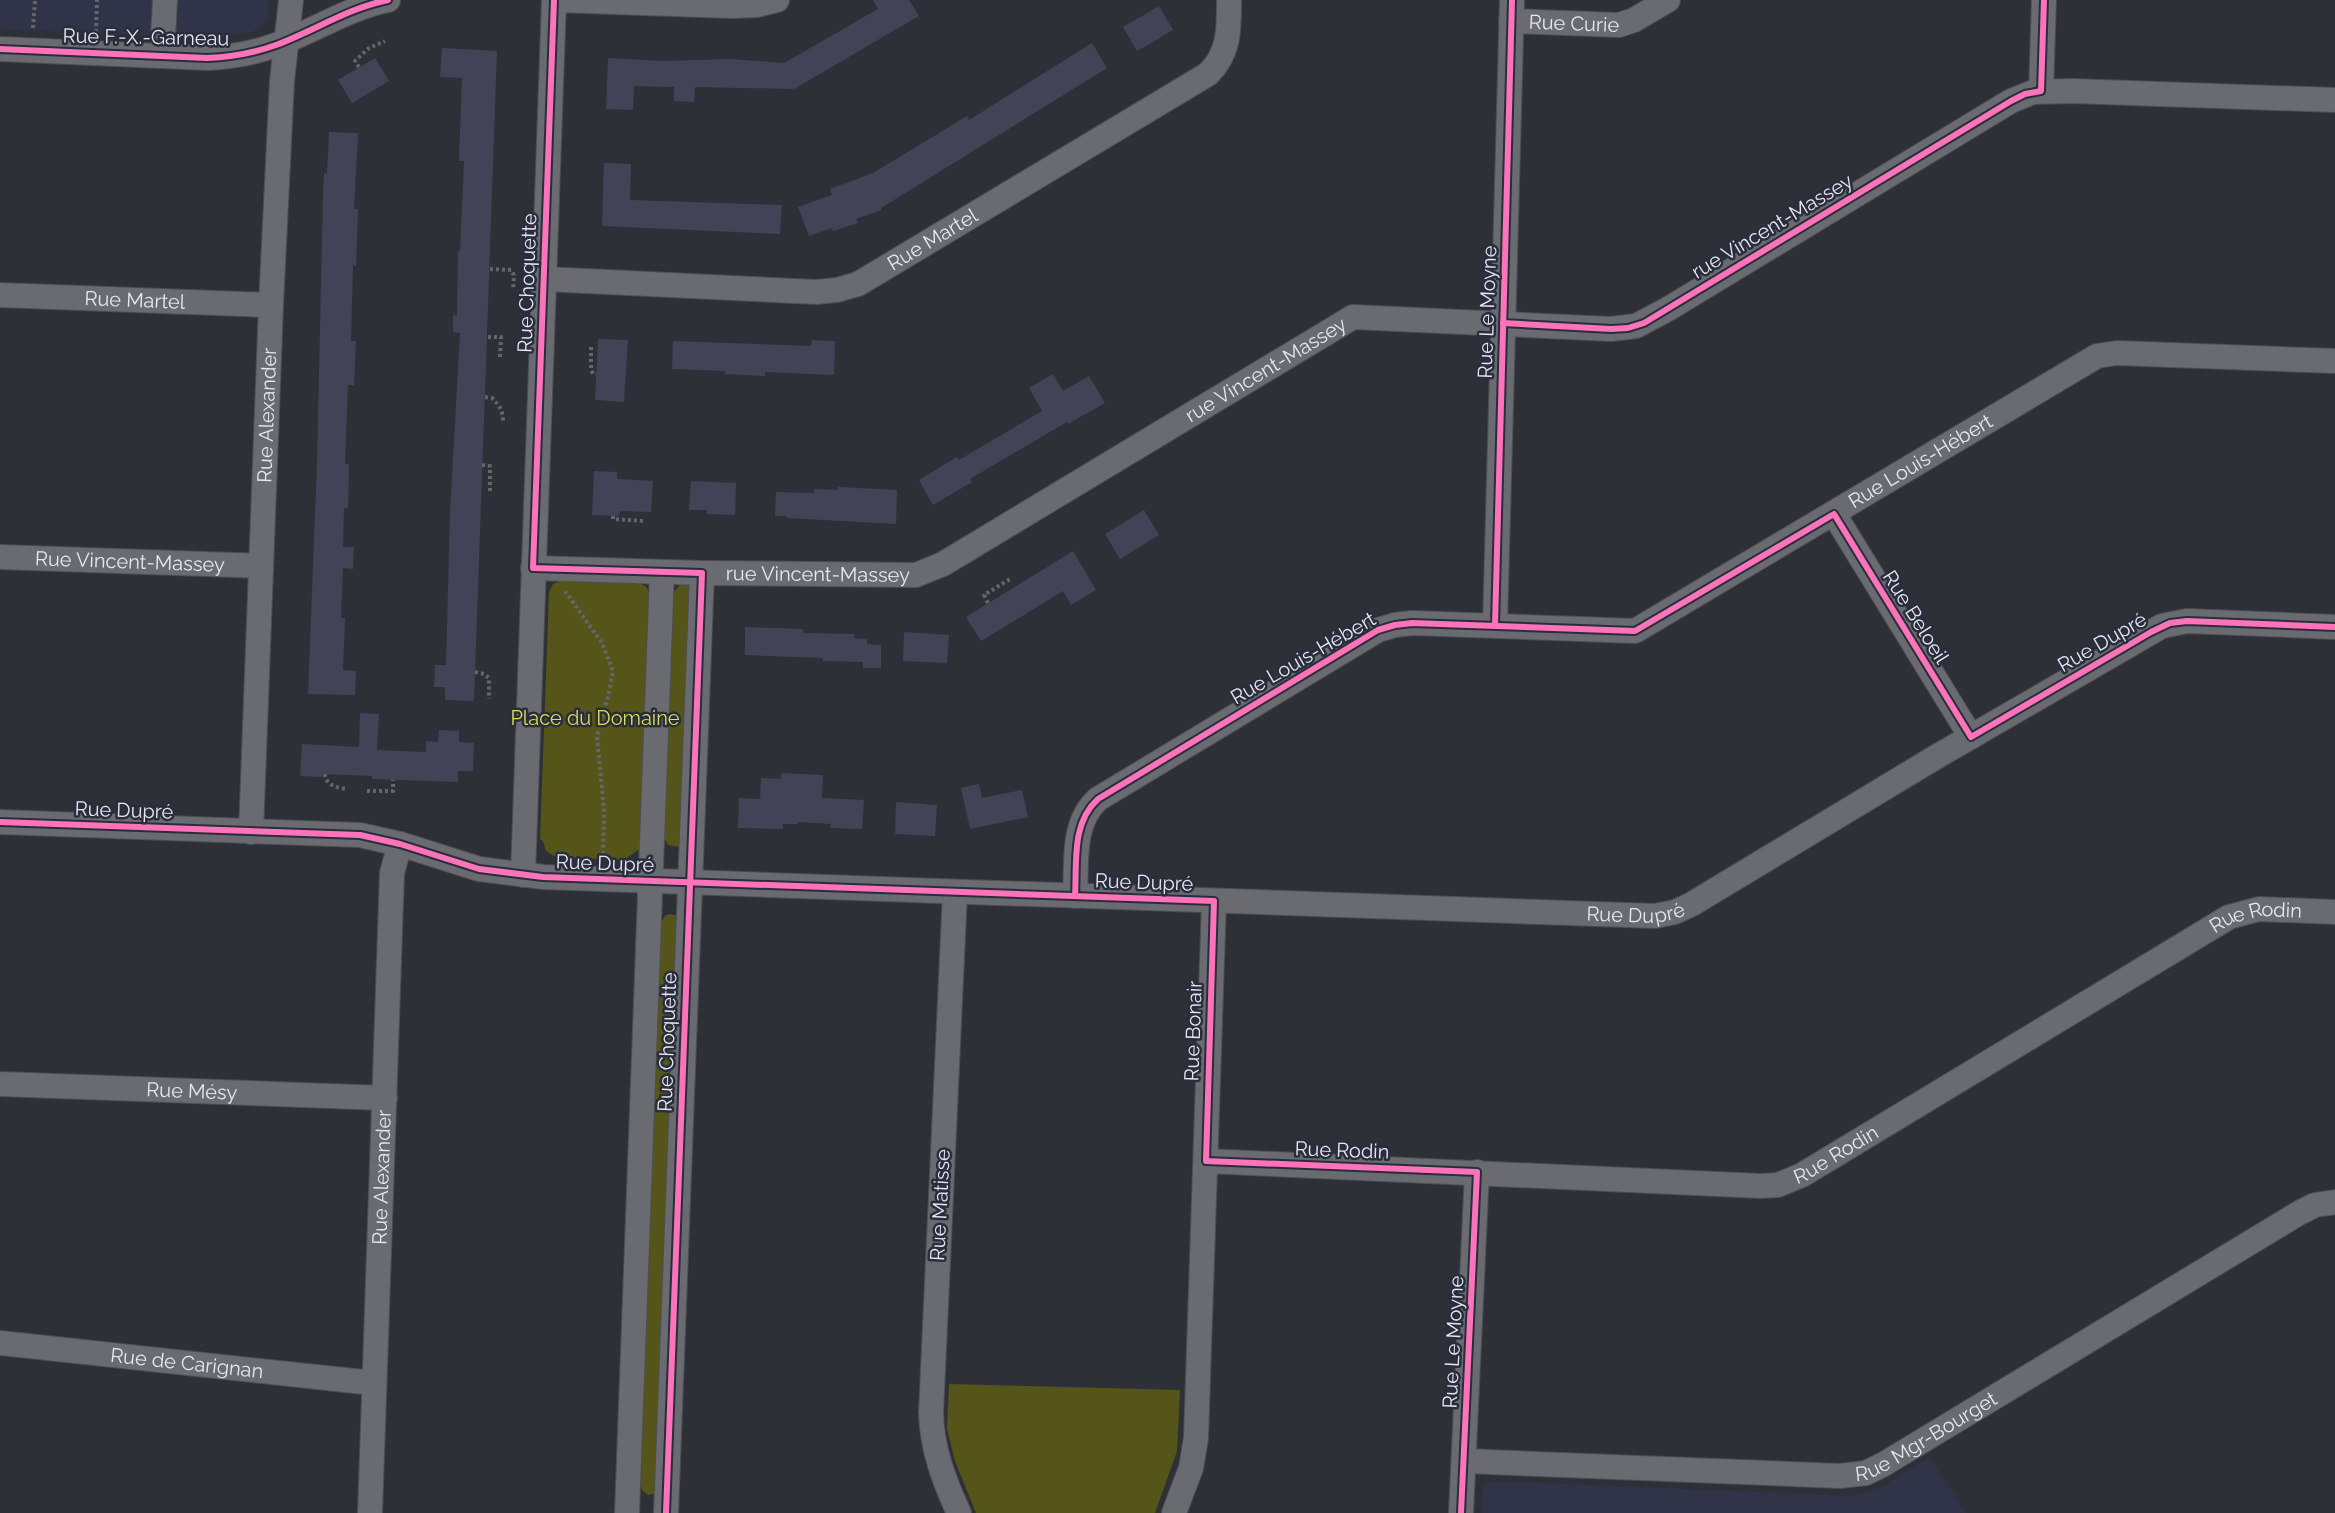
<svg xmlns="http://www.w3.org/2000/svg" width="2335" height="1513" font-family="Raleway,sans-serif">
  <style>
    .built { fill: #313448 }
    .green { fill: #555519 }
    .building { fill: #424356 }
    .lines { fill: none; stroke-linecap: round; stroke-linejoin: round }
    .minor-casing { stroke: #4d4e55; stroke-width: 26 }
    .path { stroke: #64666c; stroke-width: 4; stroke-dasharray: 3 3; stroke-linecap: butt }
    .minor { stroke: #696b71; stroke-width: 24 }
    .cycleway-casing { stroke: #2a2d3c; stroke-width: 10 }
    .cycleway { stroke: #fb73b8; stroke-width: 6 }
    .labels { text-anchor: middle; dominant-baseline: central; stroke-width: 5; stroke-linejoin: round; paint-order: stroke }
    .street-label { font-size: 20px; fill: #e4e6f0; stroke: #2a2d3c }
    .park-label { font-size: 20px; fill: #dddd52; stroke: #2a2d3c }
  </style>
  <rect width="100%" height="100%" fill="#2e3038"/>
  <g class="built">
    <path d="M0,0h269l-1,17 -8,10 -8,5 -40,6 -212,-9z"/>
    <path d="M1930,1457l36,56h-484l1,-21 1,-5 8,-6 359,15 31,-9z"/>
  </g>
  <g class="green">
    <path d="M564,579l75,3 8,6 3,9 -9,251 -17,12 -68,-3 -10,-6 -3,-10 -3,-2 9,-247 4,-8z"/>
    <path d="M682,583l8,2 -10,262 -12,-2 -4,-8 10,-245z"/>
    <path d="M670,914l8,2 -21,577 -9,2 -6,-5 -2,-9 21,-559 5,-7z"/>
    <path d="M949,1384l231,6 -3,61 -22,62h-179l-21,-52 -8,-32z"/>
  </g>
  <g class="building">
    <path d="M873,0h36l10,16 -125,73 -99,-2 -1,15 -20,-1v-14l-40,-1 -1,24 -27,-1 2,-51 55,3 67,-2 54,4 94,-54z"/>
    <path d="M1159,6l14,24 -36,21 -14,-24z"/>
    <path d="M1092,43l15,25 -226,140v2l-25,9 2,4 -25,8 -1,-3 -23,8 -11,-29 34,-12 -2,-6 43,-16 94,-57 2,4z"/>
    <path d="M442,48l55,3 -23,650 -29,-1v-13h-11l1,-22h11l4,-153 10,-179 -7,-1v-17l4,1 1,-65h2l4,-90h-5l3,-83 -22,-1z"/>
    <path d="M375,58l14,23 -37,22 -14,-23z"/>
    <path d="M329,132l29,1 -4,76h4l-2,57 -3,-1 -2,76h5l-2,44h-6l-3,79h4l-1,44h-4l-1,39h11l-1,22 -10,-1 -2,50h4l-2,52 13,1 -1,24 -47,-1 9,-231 6,-267 1,-23 3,1z"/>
    <path d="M604,163l27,1 -1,36 152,5 -2,29 -178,-8z"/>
    <path d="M598,339l30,1 -4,62 -29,-2z"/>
    <path d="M812,340l23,1 -1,34 -69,-3v4l-40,-2v-3l-53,-2 1,-28 138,5z"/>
    <path d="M1053,374l10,17 26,-15 16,27 -37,21 -1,-2 -97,57 2,3 -39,23 -14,-25 38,-23 2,3 83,-49 -13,-23z"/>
    <path d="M594,471l23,1v7l36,2 -2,31 -31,-1 -1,5 -27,-1z"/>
    <path d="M691,481l45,2 -1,32 -28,-1v-4h-18z"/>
    <path d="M838,487l59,3 -1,34 -109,-6v-2h-12l1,-24 38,1v-4l24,1z"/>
    <path d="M1144,510l15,25 -39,24 -15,-25z"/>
    <path d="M1073,551l23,39 -25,15 -8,-14 -82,50 -15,-24z"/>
    <path d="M745,627l58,2v4l51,1v4l13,1v5l14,1v23h-18v-6l-40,-1v-3l-78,-3z"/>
    <path d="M904,632l45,3 -2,28 -44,-2z"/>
    <path d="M360,713l19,1 -2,36 49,2v-11l12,1 1,-12 20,1v11l15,1 -1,28h-15v11l-86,-3v-3l-50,-2v3l-22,-1 2,-32 57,3z"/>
    <path d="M781,773l42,2 -1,23 42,2 -2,29 -32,-1 1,-4 -33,-2v2h-15v5l-45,-1 1,-30 21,1 1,-21 20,1z"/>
    <path d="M979,784l3,14 40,-8 6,27 -58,12 -9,-41z"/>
    <path d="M896,802l41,3 -2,31 -40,-2z"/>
  </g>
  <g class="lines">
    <g class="minor-casing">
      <g id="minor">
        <path d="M556,0l176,6 25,-1 20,-5"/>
        <path id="s1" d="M1511,21l108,4 15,-5 34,-20"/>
        <path d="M0,49l207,9c24,-1 47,-5 69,-13 38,-14 72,-37 112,-45"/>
        <path d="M162,56l3,-56"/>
        <path d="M2041,91l3,-91"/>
        <path id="s2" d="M544,279l272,13 21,-2 21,-6 350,-210c22,-21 21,-46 21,-74"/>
        <path id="s3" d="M0,295l271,10"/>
        <path d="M1834,514l137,223"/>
        <path id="s4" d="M0,557l261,9"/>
        <path id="s5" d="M533,568l169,5 214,2 27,-11 410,-247 258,12 25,-3 32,-17 343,-208 22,-9 40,-1 262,9"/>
        <path d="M1495,625l17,-625"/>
        <path id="s6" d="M0,822l360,13 40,9 79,25 64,8 1112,39 20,-4 17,-8 244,-147 226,-131 25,-5 148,6"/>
        <path id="s7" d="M251,832l20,-527 11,-224 9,-81"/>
        <path d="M523,875l31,-875"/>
        <path d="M955,892l-24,521c1,36 13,68 28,100"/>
        <path id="s8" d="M1075,896c2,-32 -4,-73 23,-97l280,-169 17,-5 17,-2 223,8 462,-275 20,-3 218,8"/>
        <path id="s9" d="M0,1084l385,14"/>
        <path id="s10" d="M1206,1161l555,25 17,-1 24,-10 427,-258 30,-8 76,3"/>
        <path id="s11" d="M0,1343l373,40"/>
        <path id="s12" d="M1464,1461l376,15 26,-3 18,-9 415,-251 16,-8 20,-3"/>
        <path id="s13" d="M370,1513l22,-640 8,-29"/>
        <path d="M627,1513l35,-941"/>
        <path d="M666,1513l36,-940"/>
        <path d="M1174,1513l17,-45 5,-30 18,-537"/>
        <path d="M1461,1513l16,-341"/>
      </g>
    </g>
    <g class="path">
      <path d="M33,28l2,-28"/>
      <path d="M96,32l1,-32"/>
      <path d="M359,67l-4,-6 14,-13 16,-7"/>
      <path d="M490,269l21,1 3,5 -1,15"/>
      <path d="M488,337h13l-1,21"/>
      <path d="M591,347v22l2,5h3"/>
      <path d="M485,397l7,1c8,8 11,13 11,24"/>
      <path d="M482,465l8,1v26"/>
      <path d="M613,516v3l32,2"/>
      <path d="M565,591l37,52 11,28 -4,22 -12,43 7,74 -1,48"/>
      <path d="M988,603l-4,-8 26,-16"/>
      <path d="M475,672l9,2 5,4v21"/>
      <path d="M325,774c0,11 13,14 22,15"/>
      <path d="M367,791h26v-11"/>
    </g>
    <use href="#minor" class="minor"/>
    <g class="cycleway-casing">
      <g id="cycleway">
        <path d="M554,0l-21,568 169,5 -36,940"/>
        <path d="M0,49l207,9c24,-1 47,-5 69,-13 38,-14 72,-37 112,-45"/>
        <path d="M1503,323l108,6 17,-1 16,-5 367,-222 14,-7 16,-3 3,-91"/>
        <path d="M1495,625l17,-625"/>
        <path d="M0,822l360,13 40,9 79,25 64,8 671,24 -8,260 271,11 -16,341"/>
        <path d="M1075,896c2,-32 -4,-73 23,-97l280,-169 17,-5 17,-2 223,8 199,-117 137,223 180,-105 19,-9 17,-2 148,6"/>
      </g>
    </g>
    <use href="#cycleway" class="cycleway"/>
  </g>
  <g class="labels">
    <g class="street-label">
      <text stroke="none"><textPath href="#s1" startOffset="63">Rue Curie</textPath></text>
      <text transform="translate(146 37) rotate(1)">Rue F.-X.-Garneau</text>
      <text transform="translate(1772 226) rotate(-31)">rue Vincent-Massey</text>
      <text stroke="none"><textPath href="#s2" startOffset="402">Rue Martel</textPath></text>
      <text transform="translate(527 283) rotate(-88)">Rue Choquette</text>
      <text stroke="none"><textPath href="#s3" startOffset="135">Rue Martel</textPath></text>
      <text transform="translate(1487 312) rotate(-88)">Rue Le Moyne</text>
      <text stroke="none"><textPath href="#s5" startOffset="789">rue Vincent-Massey</textPath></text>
      <text stroke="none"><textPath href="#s7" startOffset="417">Rue Alexander</textPath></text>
      <text stroke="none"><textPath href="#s8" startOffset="1020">Rue Louis-Hébert</textPath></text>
      <text stroke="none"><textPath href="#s4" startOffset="130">Rue Vincent-Massey</textPath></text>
      <text stroke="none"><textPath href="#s5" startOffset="285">rue Vincent-Massey</textPath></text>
      <text transform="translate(1916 617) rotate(58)">Rue Beloeil</text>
      <text transform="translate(2102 642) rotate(-30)">Rue Dupré</text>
      <text transform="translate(1303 658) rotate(-30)">Rue Louis-Hébert</text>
      <text transform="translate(124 810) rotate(2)">Rue Dupré</text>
      <text transform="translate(605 863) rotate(2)">Rue Dupré</text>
      <text transform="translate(1144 882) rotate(2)">Rue Dupré</text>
      <text stroke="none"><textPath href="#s6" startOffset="1642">Rue Dupré</textPath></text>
      <text stroke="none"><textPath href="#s10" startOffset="1124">Rue Rodin</textPath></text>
      <text transform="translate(1193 1031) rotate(-88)">Rue Bonair</text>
      <text transform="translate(667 1042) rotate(-88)">Rue Choquette</text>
      <text stroke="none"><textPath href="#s9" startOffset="192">Rue Mésy</textPath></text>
      <text transform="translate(1342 1150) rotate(2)">Rue Rodin</text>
      <text stroke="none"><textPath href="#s10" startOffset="638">Rue Rodin</textPath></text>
      <text stroke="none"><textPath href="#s13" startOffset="336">Rue Alexander</textPath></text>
      <text transform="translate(940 1205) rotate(-87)">Rue Matisse</text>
      <text transform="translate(1453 1342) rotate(-87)">Rue Le Moyne</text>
      <text stroke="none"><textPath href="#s11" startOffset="188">Rue de Carignan</textPath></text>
      <text stroke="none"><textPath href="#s12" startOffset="472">Rue Mgr-Bourget</textPath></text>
    </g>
    <g class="park-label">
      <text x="595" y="718">Place du Domaine</text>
    </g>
  </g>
</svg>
